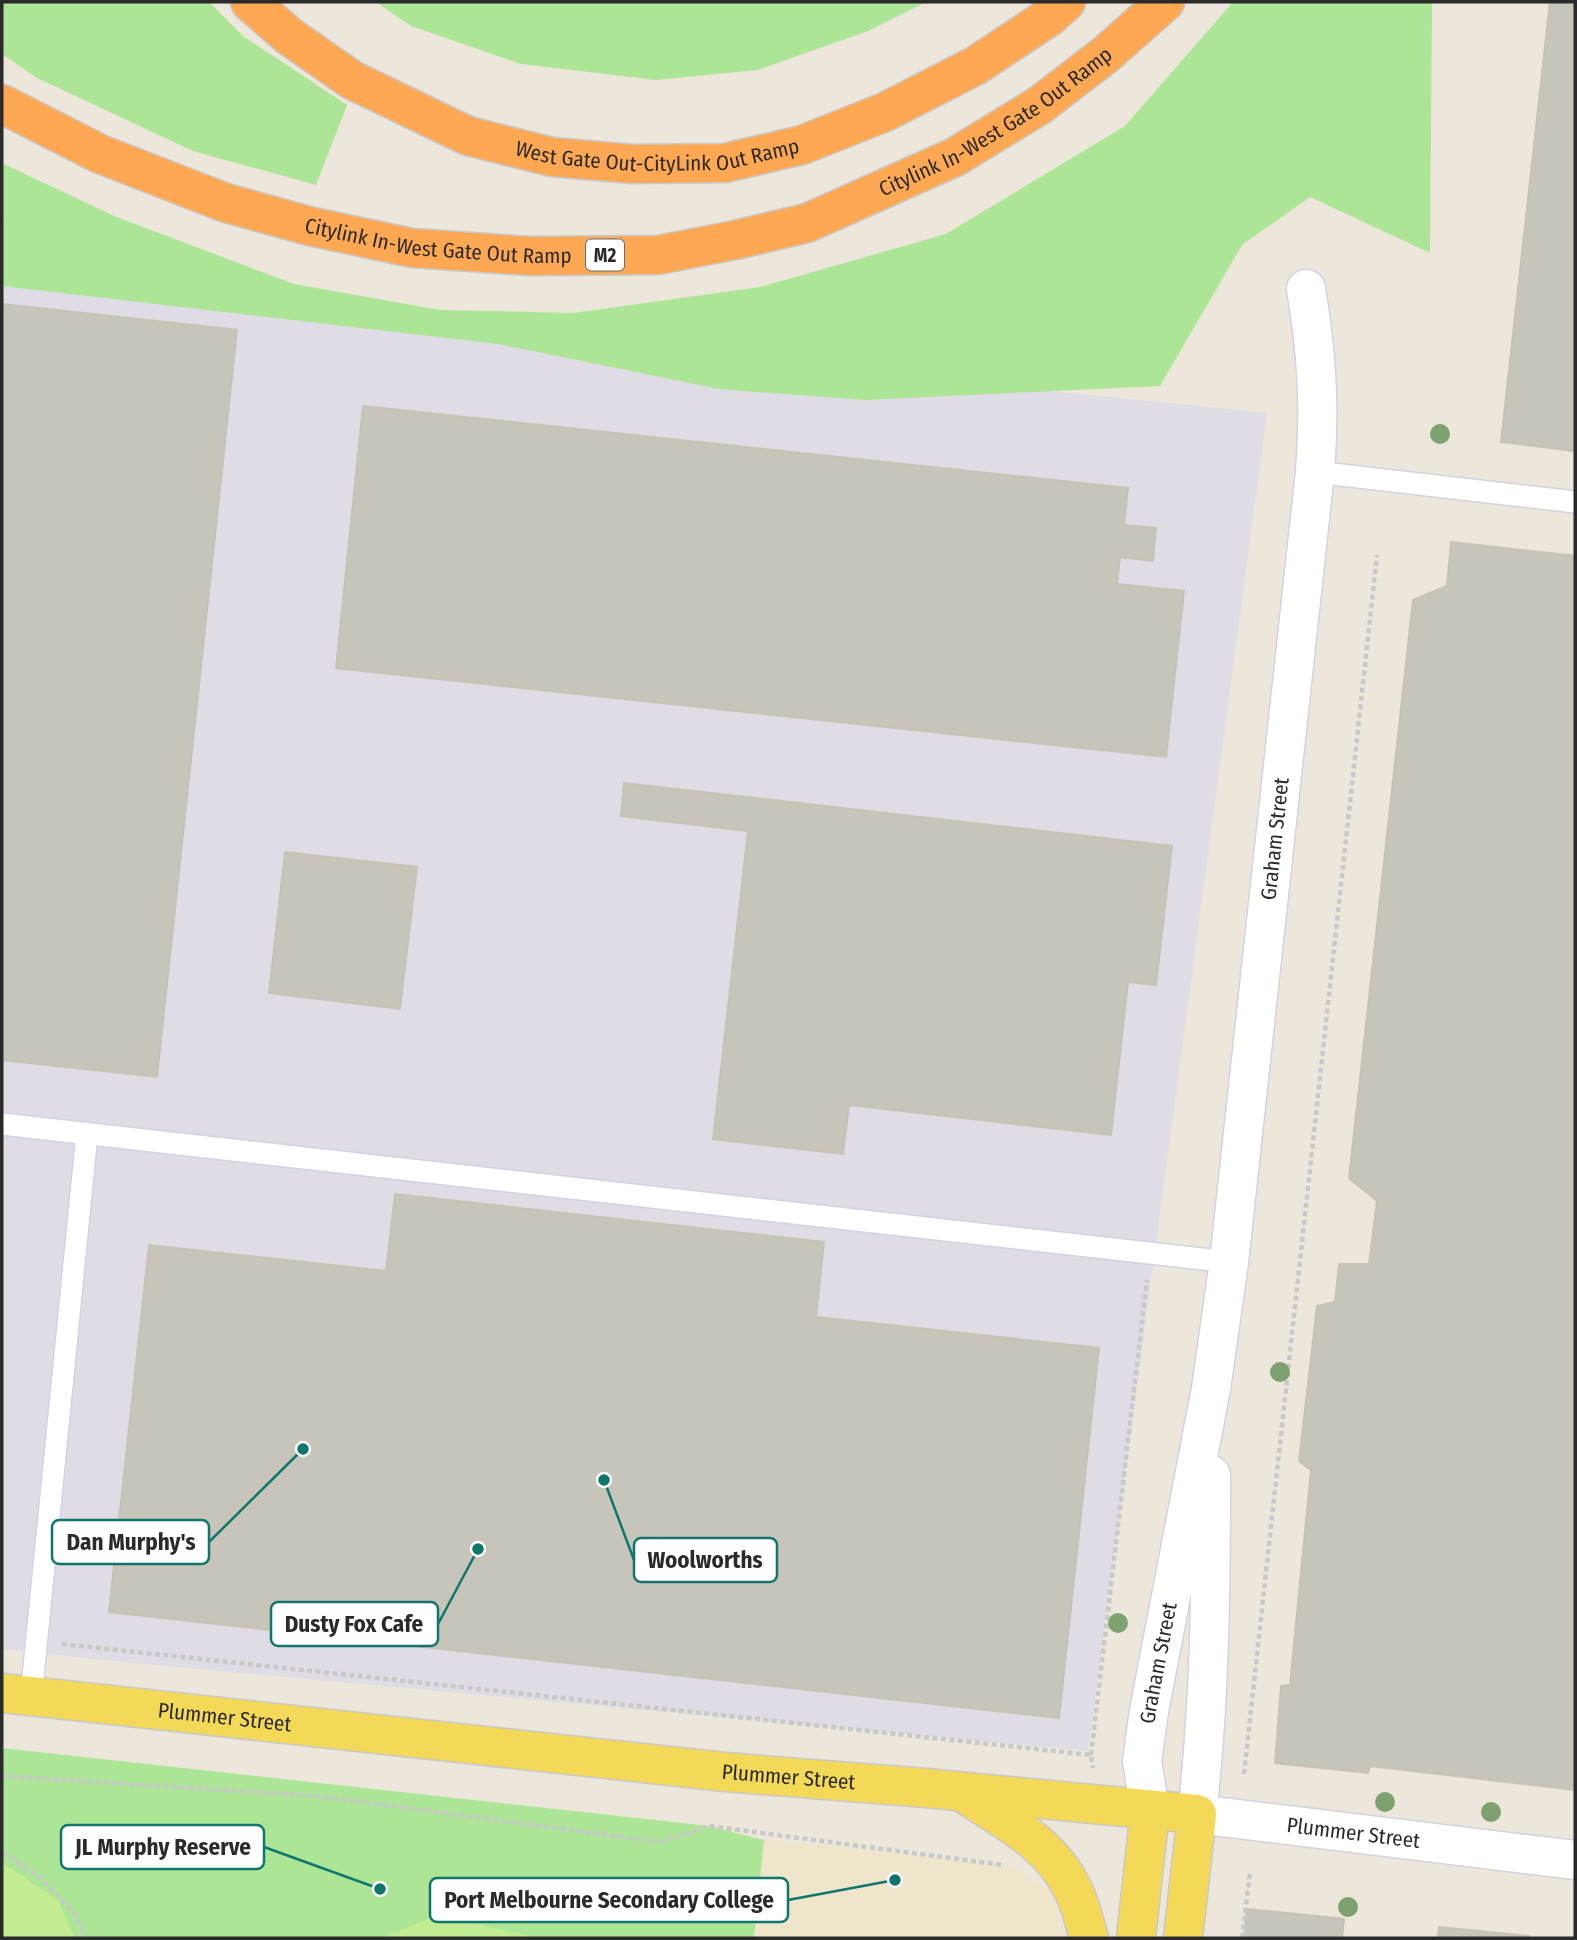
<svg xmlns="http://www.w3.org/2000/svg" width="1577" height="1940" font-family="'Fira Sans Condensed',sans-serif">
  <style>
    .industrial { fill: #dfdce5 }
    .education { fill: #efe5ca }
    .green { fill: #ace596 }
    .pitch { fill: #c1ec92 }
    .building { fill: #c7c4ba; stroke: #c8c2b5; stroke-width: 2 }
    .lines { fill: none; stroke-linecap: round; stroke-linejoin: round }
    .service-casing { stroke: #d1d3e3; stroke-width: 24 }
    .minor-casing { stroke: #d1d3e3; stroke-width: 41 }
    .primary-casing { stroke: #c8c8c8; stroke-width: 41 }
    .motorway-casing { stroke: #c8c8c8; stroke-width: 41 }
    .path { stroke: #c8c8c8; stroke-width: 4.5; stroke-dasharray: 5 3.5; stroke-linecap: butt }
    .service { stroke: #fff; stroke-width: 21 }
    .minor { stroke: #fff; stroke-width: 38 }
    .primary { stroke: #f4d959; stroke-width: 38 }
    .motorway { stroke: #ffa854; stroke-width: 38 }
    .tree { fill: #7ea170 }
    .labels { text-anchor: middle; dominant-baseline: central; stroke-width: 6; stroke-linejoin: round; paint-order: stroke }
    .shield { fill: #fff; stroke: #6a6a6a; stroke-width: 2 }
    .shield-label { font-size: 19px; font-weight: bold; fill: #2a2a2a }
    .street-label { font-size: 21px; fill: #2a2a2a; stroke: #fff }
    .leader { fill: none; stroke: #0f766e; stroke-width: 2.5 }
    .callout-dot { fill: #0f766e; stroke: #fff; stroke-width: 2.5 }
    .callout { fill: #fff; stroke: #0f766e; stroke-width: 2.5 }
    .callout-label { font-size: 23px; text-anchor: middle; font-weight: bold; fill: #2a2a2a }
  </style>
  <rect width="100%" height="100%" fill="#ece6db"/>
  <path class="industrial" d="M2,285l1265,128 -179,1338 -975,-90 -111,-12z"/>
  <path class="education" d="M764,1840l247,26 41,28 13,44h-311z"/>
  <g class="green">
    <path d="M2,2h207l34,34 104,69 -31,80 -123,-34 -156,-73 -35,-24z"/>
    <path d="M376,2h550l-58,29 -110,39 -102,10 -135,-16 -110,-38z"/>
    <path d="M1233,2h199l-2,251 -120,-56 -68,48 -82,141 -296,14 -145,-11 -221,-45 -496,-58v-62l2,-6 -2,-2v-53l112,53 180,68 146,26 133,3 187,-26 186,-53 179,-108z"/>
    <path d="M2,1748l707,78 55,14 -10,98h-752z"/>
  </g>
  <g class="pitch">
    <path d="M2,1862l56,38 17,38h-73z"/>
    <path d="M436,1915l90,20 5,3h-148z"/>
  </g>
  <g class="building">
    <path d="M1550,2h25v449l-74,-9z"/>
    <path d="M2,304l235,26 -80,747 -155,-17z"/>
    <path d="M363,406l765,82 -4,37 32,3 -3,33 -33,-4 -3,27 67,7 -18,166 -830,-89z"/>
    <path d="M1451,542l124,14v1234l-205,-24 -2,7 -93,-10 6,-77 9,-1 21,-215 -12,-9 18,-155 18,-4 4,-38h30l8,-63 -28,-23 64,-578 34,-14z"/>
    <path d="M624,783l548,63 -16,139 -28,-3 -17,153 -262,-30 -6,49 -130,-15 35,-308 -127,-15z"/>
    <path d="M285,852l132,15 -17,142 -131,-16z"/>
    <path d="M395,1194l429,48 -8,75 283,31 -40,370 -950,-106 40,-367 237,26z"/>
    <path d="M1247,1909l97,10 -2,19h-98z"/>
    <path d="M1439,1927l90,9v2h-91z"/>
  </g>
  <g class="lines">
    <g class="service-casing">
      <g id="service">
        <path d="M1315,472l260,30"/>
        <path d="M2,1124l1227,138"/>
        <path d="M31,1697l56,-563"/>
      </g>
    </g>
    <g class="minor-casing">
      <g id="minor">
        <path id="s1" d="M1211,1475c0,114 -1,226 -14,339l378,46"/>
        <path id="s2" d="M1150,1810l-8,-49 7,-50 62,-322 18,-127 86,-790c5,-64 2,-119 -9,-183"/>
      </g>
    </g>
    <g class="primary-casing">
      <g id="primary">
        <path id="s3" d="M2,1693l723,79 201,16 271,26 -14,124"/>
        <path d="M968,1796c38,25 82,48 103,90 9,16 13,35 18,52"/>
        <path d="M1136,1938l14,-128"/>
      </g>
    </g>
    <g class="motorway-casing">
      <g id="motorway">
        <path id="s4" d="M250,2l39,34 63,44 116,56 84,21 81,7 92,-1 77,-18 83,-33 90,-46 74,-49 17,-15"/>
        <path id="s5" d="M2,104l98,50 126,49 83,23 103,22 118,8 128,-1 77,-15 72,-17 148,-66 85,-52 65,-50 60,-53"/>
      </g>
    </g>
    <g class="path">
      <path d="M62,1644l1029,111 2,13"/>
      <path d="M1091,1755l56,-475"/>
      <path d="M1244,1774l133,-1219"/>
      <path d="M2,1776l314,20 345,46 48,-16 294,39"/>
      <path d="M2,1853l38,24 37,39 8,22"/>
      <path d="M1242,1938l8,-65"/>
    </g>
    <use href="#service" class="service"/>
    <use href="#minor" class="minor"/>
    <use href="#primary" class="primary"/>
    <use href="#motorway" class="motorway"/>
  </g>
  <g class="tree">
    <circle cx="1440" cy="434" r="10"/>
    <circle cx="1280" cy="1372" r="10"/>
    <circle cx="1118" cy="1623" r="10"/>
    <circle cx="1385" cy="1802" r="10"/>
    <circle cx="1491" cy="1812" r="10"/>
    <circle cx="1348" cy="1907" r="10"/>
  </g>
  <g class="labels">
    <rect class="shield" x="586" y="239.5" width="38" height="31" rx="5"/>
    <g class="shield-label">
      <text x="605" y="255">M2</text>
    </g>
    <g class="street-label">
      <text stroke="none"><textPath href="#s5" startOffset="1050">Citylink In-West Gate Out Ramp</textPath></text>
      <text stroke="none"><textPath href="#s4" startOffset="450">West Gate Out-CityLink Out Ramp</textPath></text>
      <text stroke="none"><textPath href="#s5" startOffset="462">Citylink In-West Gate Out Ramp</textPath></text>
      <text stroke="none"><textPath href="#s2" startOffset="982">Graham Street</textPath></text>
      <text stroke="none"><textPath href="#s2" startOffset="149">Graham Street</textPath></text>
      <text stroke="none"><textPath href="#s3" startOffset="224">Plummer Street</textPath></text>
      <text stroke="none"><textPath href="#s3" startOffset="791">Plummer Street</textPath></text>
      <text stroke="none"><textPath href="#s1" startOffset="497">Plummer Street</textPath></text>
    </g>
  </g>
  <path class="leader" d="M303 1449L209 1542M604 1480L634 1560M478 1549L438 1624M380 1889L264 1847M895 1880L788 1900"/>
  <g class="callout-dot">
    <circle cx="303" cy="1449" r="7"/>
    <circle cx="604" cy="1480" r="7"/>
    <circle cx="478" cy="1549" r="7"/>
    <circle cx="380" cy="1889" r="7"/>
    <circle cx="895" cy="1880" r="7"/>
  </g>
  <g class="callout">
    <rect x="52" y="1520" width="157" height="44" rx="7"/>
    <rect x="634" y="1538" width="143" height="44" rx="7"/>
    <rect x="271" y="1602" width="167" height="44" rx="7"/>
    <rect x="61" y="1825" width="203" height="44" rx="7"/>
    <rect x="430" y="1878" width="358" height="44" rx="7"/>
  </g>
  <g class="callout-label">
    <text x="131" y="1550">Dan Murphy's</text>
    <text x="705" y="1568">Woolworths</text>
    <text x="354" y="1632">Dusty Fox Cafe</text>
    <text x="163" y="1855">JL Murphy Reserve</text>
    <text x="609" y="1908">Port Melbourne Secondary College</text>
  </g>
  <rect width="1577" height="1940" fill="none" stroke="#2a2a2a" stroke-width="7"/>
</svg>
